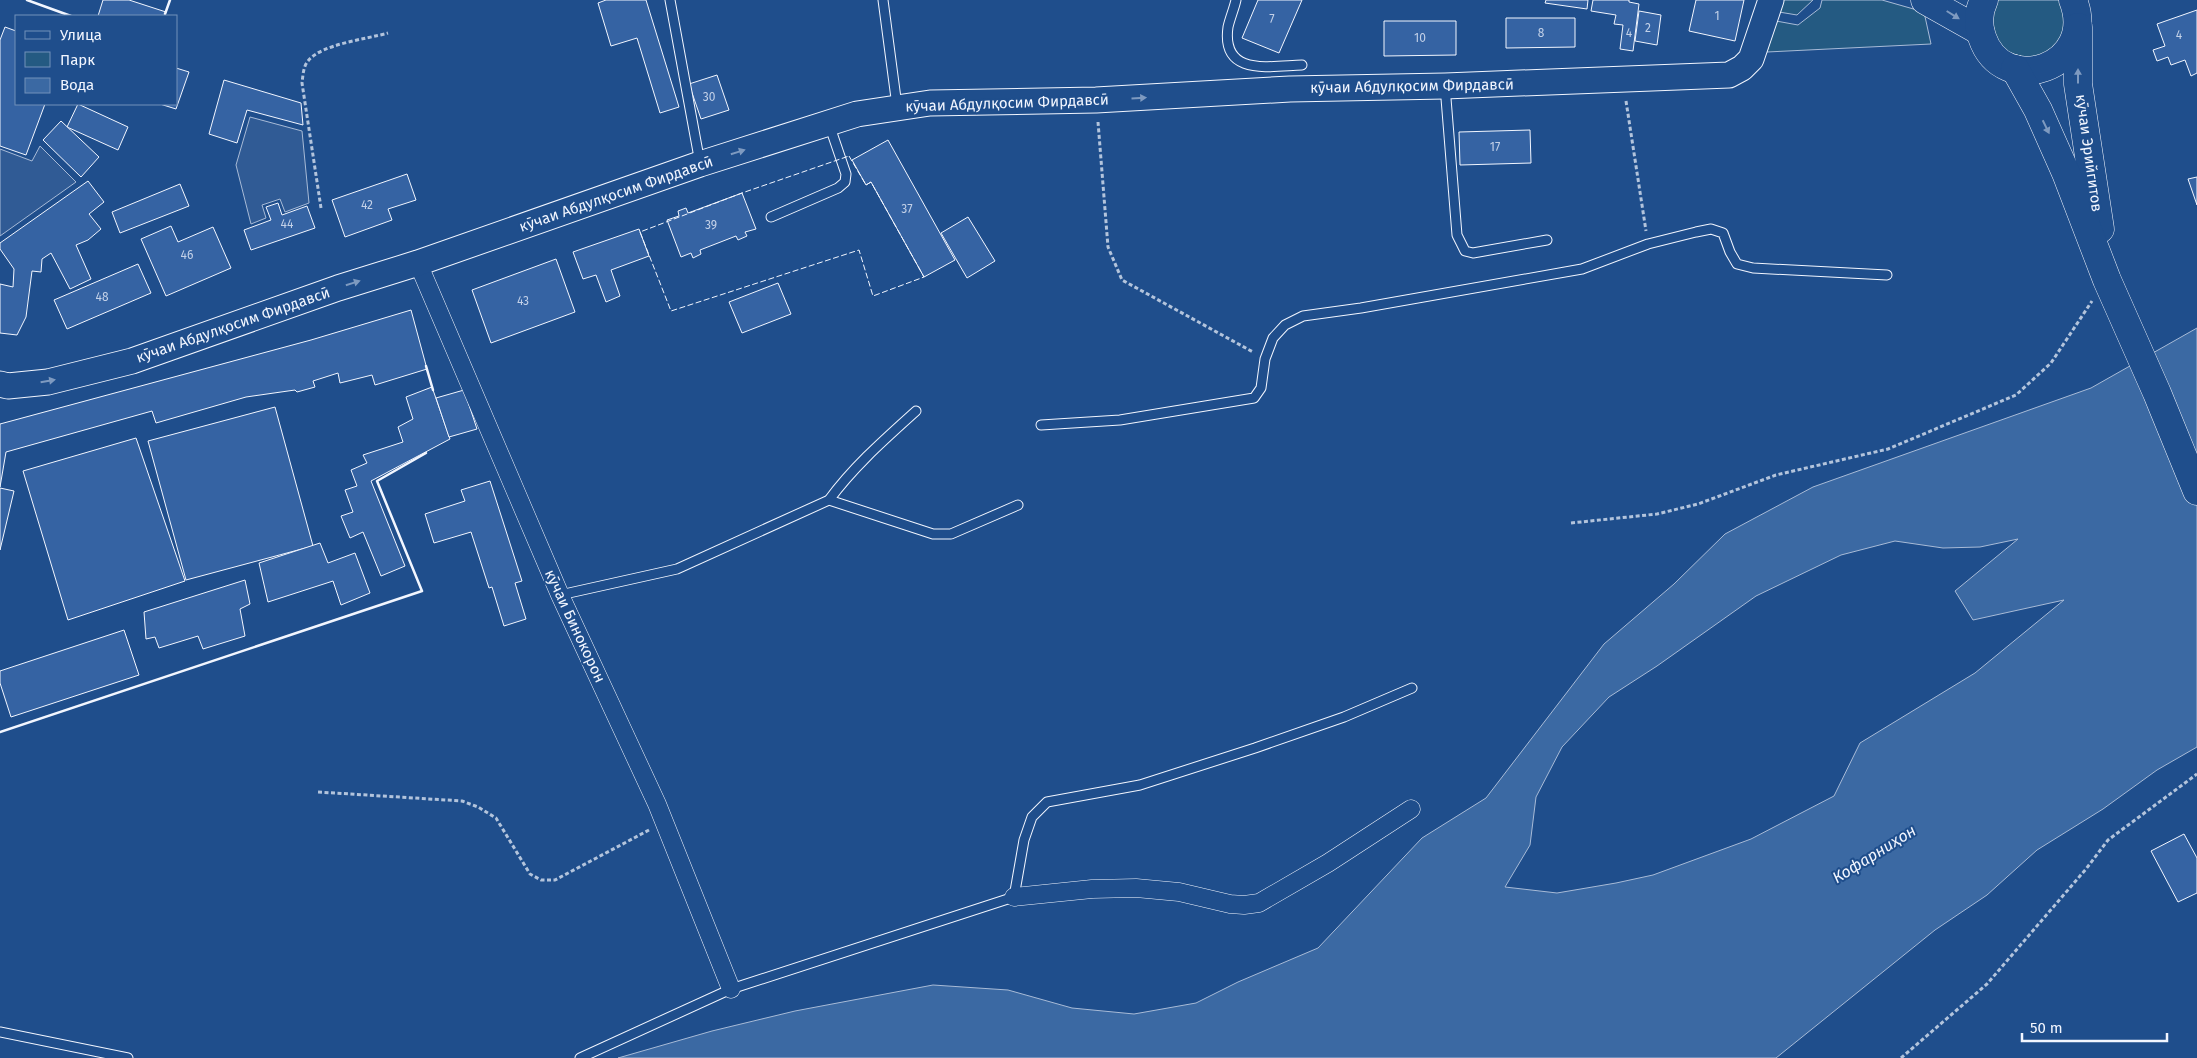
<svg xmlns="http://www.w3.org/2000/svg" width="2197" height="1058" font-family="'Fira Sans',sans-serif">
  <style>
    .green { fill: #245a82; stroke: #a8bbd7 }
    .parking { fill: #305b95; stroke: #a8bbd7 }
    .water { fill: #3b69a3; stroke: #a8bbd7; fill-rule: evenodd }
    .building { fill: #3563a3; stroke: #f2f6ff }
    .lines { fill: none; stroke-linecap: round; stroke-linejoin: round }
    .lane-casing { stroke: #f2f6ff; stroke-width: 11 }
    .street-casing { stroke: #f2f6ff; stroke-width: 19 }
    .secondary-casing { stroke: #f2f6ff; stroke-width: 27 }
    .highway-casing { stroke: #f2f6ff; stroke-width: 29 }
    .path { stroke: #b3c4dc; stroke-width: 3; stroke-dasharray: 4 2.5; stroke-linecap: butt }
    .lane { stroke: #1f4e8c; stroke-width: 9 }
    .street { stroke: #1f4e8c; stroke-width: 18 }
    .secondary { stroke: #1f4e8c; stroke-width: 25 }
    .highway { stroke: #1f4e8c; stroke-width: 28 }
    .fence { stroke: #f2f6ff; stroke-width: 1; stroke-dasharray: 6 2.5; stroke-linecap: butt }
    .wall { stroke: #f2f6ff; stroke-width: 2.5 }
    .oneway { fill: #7e9ac0 }
    .labels { text-anchor: middle; dominant-baseline: central; stroke-width: 4; stroke-linejoin: round; paint-order: stroke }
    .number-label { font-size: 12px; fill: #c3d1e8 }
    .street-label { font-size: 15px; fill: #f2f6ff; stroke: #1f4e8c }
    .water-label { font-size: 16px; font-style: italic; fill: #f2f6ff; stroke: #1f4e8c }
  </style>
  <rect width="100%" height="100%" fill="#1f4e8c"/>
  <g class="green">
    <path d="M1782,0h31l-16,15 -18,-3z"/>
    <path d="M1822,0h60l42,12 7,32 -164,8 9,-31 22,4 22,-17z"/>
    <path d="M1993,0h70l2,38 -30,23 -37,-12 -10,-39z"/>
  </g>
  <g class="parking">
    <path d="M250,117l52,14 7,72 -24,9 -5,-13 -18,6 4,13 -15,6 -15,-59z"/>
    <path d="M40,146l36,36 -76,54v-87l32,12z"/>
  </g>
  <path class="water" d="M2197,328v419l-40,23 -54,39 -66,41 -50,45 -52,35 -159,128h-1158l94,-27 83,-20 138,-26 75,5 64,18 62,6 62,-11 42,-21 80,-34 104,-110 64,-40 118,-154 70,-60 51,-50 88,-47 278,-99zM2018,539l-63,52 18,29 91,-20 -89,73 -115,70 -26,53 -83,43 -98,36 -37,8 -59,10 -52,-6 25,-42 6,-48 26,-50 47,-50 48,-31 99,-70 85,-41 54,-14 48,7 37,-1z"/>
  <g class="building">
    <path d="M103,0h26l37,12 -2,4h-66z"/>
    <path d="M606,0h40l33,107 -19,6 -23,-75 -26,8 -13,-43z"/>
    <path d="M1258,0h44l-23,53 -37,-15z"/>
    <path d="M1546,0h42l-1,9 -42,-6z"/>
    <path d="M1593,0h36v2l10,2 -6,47 -13,-2 3,-24 -9,-1 2,-9 -25,-4z"/>
    <path d="M1696,0h48l-9,41 -46,-10z"/>
    <path d="M2197,10v63l-6,3 -6,-16 -14,5 -3,-8 -11,4 -4,-11 12,-4 -8,-22z"/>
    <path d="M1639,11l22,4 -4,30 -22,-4z"/>
    <path d="M1506,18h69v29l-69,1z"/>
    <path d="M1384,21h72v34l-72,1z"/>
    <path d="M5,27l11,4v73h29l-19,51 -26,-9v-106z"/>
    <path d="M176,68l13,4 -13,37 -16,-5h16z"/>
    <path d="M717,75l12,35 -28,9 -12,-35z"/>
    <path d="M224,80l77,23 2,22 -56,-15 -10,33 -28,-9z"/>
    <path d="M78,104l50,23 -10,23 -51,-23z"/>
    <path d="M61,121l38,36 -18,20 -38,-37z"/>
    <path d="M1530,130l1,33 -71,2 -1,-33z"/>
    <path d="M888,140l67,120 -31,17 -53,-95 -5,3 -14,-25z"/>
    <path d="M407,174l9,26 -28,9 4,11 -47,17 -13,-37z"/>
    <path d="M2197,177v28l-9,-26z"/>
    <path d="M88,181l16,21 -15,12 12,15 -13,11 -12,5 15,34 -21,10 -19,-36 -9,6 -1,13 -9,-1 -6,46 -9,18 -17,-2v-49l13,3 1,-18 -14,-20v-6z"/>
    <path d="M180,184l9,22 -69,27 -8,-21z"/>
    <path d="M742,193l14,36 -11,3 2,4 -9,4 -2,-4 -36,14 1,4 -8,4 -2,-5 -10,4 -14,-37 12,-4 -1,-5 8,-3 2,5z"/>
    <path d="M278,203l4,12 25,-9 8,22 -64,22 -7,-20 27,-10 -5,-13z"/>
    <path d="M968,217l27,44 -28,17 -26,-45z"/>
    <path d="M171,226l7,16 35,-15 18,41 -65,28 -25,-57z"/>
    <path d="M639,229l10,27 -38,14 9,26 -14,6 -10,-27 -13,4 -10,-27z"/>
    <path d="M556,259l19,53 -84,31 -19,-53z"/>
    <path d="M138,264l13,29 -84,36 -13,-29z"/>
    <path d="M778,283l13,31 -49,19 -13,-31z"/>
    <path d="M411,310l16,59 -52,16 -3,-10 -32,8 -2,-10 -25,8 2,6 -18,5 -2,-2 -49,7 -90,26 -4,-12 -146,41 -6,35v-63l311,-84z"/>
    <path d="M432,387l18,52 -79,42 34,85 -24,10 -18,-44 -13,6 -9,-22 12,-4 -8,-22 12,-4 -6,-16 16,-7 -4,-8 40,-13 -5,-15 15,-8 -7,-22z"/>
    <path d="M464,390l13,39 -28,8 -13,-39z"/>
    <path d="M275,407l38,139 -127,34 -38,-139z"/>
    <path d="M136,438l49,143 -117,39 -45,-149z"/>
    <path d="M490,481l32,100 -7,2 11,36 -22,7 -12,-39 -3,1 -18,-56 -37,11 -9,-29 40,-13 -4,-11z"/>
    <path d="M0,488l14,3 -14,59z"/>
    <path d="M320,543l8,20 27,-10 15,40 -29,12 -8,-24 -65,21 -9,-39z"/>
    <path d="M245,580l5,24 -10,5 5,27 -42,13 -5,-13 -39,12 -4,-11 -9,2 -2,-27z"/>
    <path d="M124,630l15,45 -128,42 -11,-34v-12z"/>
    <path d="M2184,834l13,24v35l-19,9 -27,-51z"/>
  </g>
  <g class="lines">
    <g class="lane-casing">
      <g id="lane">
        <path d="M670,0l30,163"/>
        <path d="M883,0l14,106"/>
        <path d="M1236,0c-2,9 -6,18 -8,27 -7,50 42,39 74,38"/>
        <path d="M1445,86l12,149 8,16 8,2 74,-13"/>
        <path d="M771,217l67,-29 7,-6 1,-8 -17,-50"/>
        <path d="M1041,425l79,-5 134,-22 7,-10 4,-29 8,-21 12,-13 18,-9 58,-8 221,-39 66,-25 48,-12 15,-3 12,4 7,19 7,12 16,4 134,7"/>
        <path d="M829,500l104,34h18l67,-29"/>
        <path d="M560,595l117,-26 152,-69c25,-34 56,-61 87,-89"/>
        <path d="M0,1032l128,26"/>
        <path d="M580,1058l151,-69 283,-92 10,-57 8,-23 15,-15 93,-17 115,-37 89,-31 68,-29"/>
      </g>
    </g>
    <g class="street-casing">
      <g id="street">
        <path d="M418,263l142,332 97,209 74,185"/>
        <path d="M1014,897l78,-8 44,-1 43,4 51,12 14,1 15,-2 69,-40 83,-54"/>
      </g>
    </g>
    <g class="secondary-casing">
      <path id="secondary" d="M0,384l8,2 40,-4 84,-21 206,-73 80,-25 282,-99 157,-50 73,-11 166,-3 194,-11 155,-3 284,-11 13,-7 9,-9 20,-59"/>
    </g>
    <g class="highway-casing">
      <g id="highway">
        <path d="M1925,0l55,31"/>
        <path d="M1984,0c-6,12 -6,25 -2,37 21,63 117,30 91,-37"/>
        <path d="M2078,27v57l22,145"/>
        <path d="M2015,69l23,41 28,63 41,107 50,113 40,98"/>
      </g>
    </g>
    <g class="path">
      <path d="M1626,101l20,130"/>
      <path d="M1098,122l10,125 14,33 131,72"/>
      <path d="M321,208l-19,-125c1,-7 1,-16 6,-22 13,-17 59,-22 80,-28"/>
      <path d="M1571,523l86,-9 41,-10 78,-29 112,-26 128,-54 35,-32 41,-62"/>
      <path d="M318,792l144,9 16,6 18,11 34,56 11,6h14l94,-50"/>
      <path d="M1901,1058l86,-74 99,-115 22,-29 89,-66"/>
    </g>
    <use href="#lane" class="lane"/>
    <use href="#street" class="street"/>
    <use href="#secondary" class="secondary"/>
    <use href="#highway" class="highway"/>
    <path class="fence" d="M849,156l17,29 5,-3 53,95 -51,19 -14,-46 -188,61 -31,-79 102,-39z"/>
    <g class="wall">
      <path d="M27,0l44,16"/>
      <path d="M165,14l5,-14"/>
      <path d="M426,366l7,24"/>
      <path d="M0,732l422,-141 -45,-110 49,-28"/>
    </g>
  </g>
  <defs><path id="oneway-solid" d="M-6-.8H1V-3.2L6.5 0L1 3.2V.8H-6Z" transform="scale(1.25)"/></defs>
  <g class="oneway">
    <use href="#oneway-solid" transform="translate(1953 15) rotate(32)"/>
    <use href="#oneway-solid" transform="translate(2078 76) rotate(-90)"/>
    <use href="#oneway-solid" transform="translate(1139 98) rotate(-3)"/>
    <use href="#oneway-solid" transform="translate(2046 127) rotate(64)"/>
    <use href="#oneway-solid" transform="translate(738 152) rotate(-17)"/>
    <use href="#oneway-solid" transform="translate(353 283) rotate(-17)"/>
    <use href="#oneway-solid" transform="translate(48 381) rotate(-10)"/>
  </g>
  <g class="labels">
    <g class="number-label">
      <text x="1717" y="16">1</text>
      <text x="1272" y="19">7</text>
      <text x="1648" y="28">2</text>
      <text x="1541" y="33">8</text>
      <text x="1629" y="33">4</text>
      <text x="2179" y="35">4</text>
      <text x="1420" y="38">10</text>
      <text x="709" y="97">30</text>
      <text x="1495" y="147">17</text>
      <text x="367" y="205">42</text>
      <text x="907" y="209">37</text>
      <text x="287" y="224">44</text>
      <text x="711" y="225">39</text>
      <text x="187" y="255">46</text>
      <text x="102" y="297">48</text>
      <text x="523" y="301">43</text>
    </g>
    <g class="street-label">
      <text transform="translate(1412 86) rotate(-1)">кӯчаи Абдулқосим Фирдавсӣ</text>
      <text transform="translate(1007 103) rotate(-2)">кӯчаи Абдулқосим Фирдавсӣ</text>
      <text transform="translate(2089 153) rotate(82)">кӯчаи Эрийгитов</text>
      <text transform="translate(616 194) rotate(-19)">кӯчаи Абдулқосим Фирдавсӣ</text>
      <text transform="translate(233 325) rotate(-19)">кӯчаи Абдулқосим Фирдавсӣ</text>
      <text transform="translate(575 626) rotate(65)">кӯчаи Бинокорон</text>
    </g>
    <g class="water-label">
      <text transform="translate(1874 854) rotate(-32)">Кофарниҳон</text>
    </g>
  </g>
  <rect x="15" y="15" width="162" height="90" fill="#1f4e8c" stroke="#7391ba"/>
  <rect x="25" y="31" width="25" height="8" fill="#1f4e8c" stroke="#7391ba"/>
  <text x="60" y="40" font-size="15" fill="#f2f6ff">Улица</text>
  <rect x="25" y="52" width="25" height="15" fill="#245a82" stroke="#7391ba"/>
  <text x="60" y="65" font-size="15" fill="#f2f6ff">Парк</text>
  <rect x="25" y="78" width="25" height="15" fill="#3b69a3" stroke="#7391ba"/>
  <text x="60" y="90" font-size="15" fill="#f2f6ff">Вода</text>
  <path d="M2022 1033v8h145v-8" fill="none" stroke="#f2f6ff" stroke-width="2.5"/>
  <text x="2030" y="1033" font-size="15" fill="#f2f6ff" stroke="#1f4e8c" stroke-width="4" paint-order="stroke">50 m</text>
</svg>
